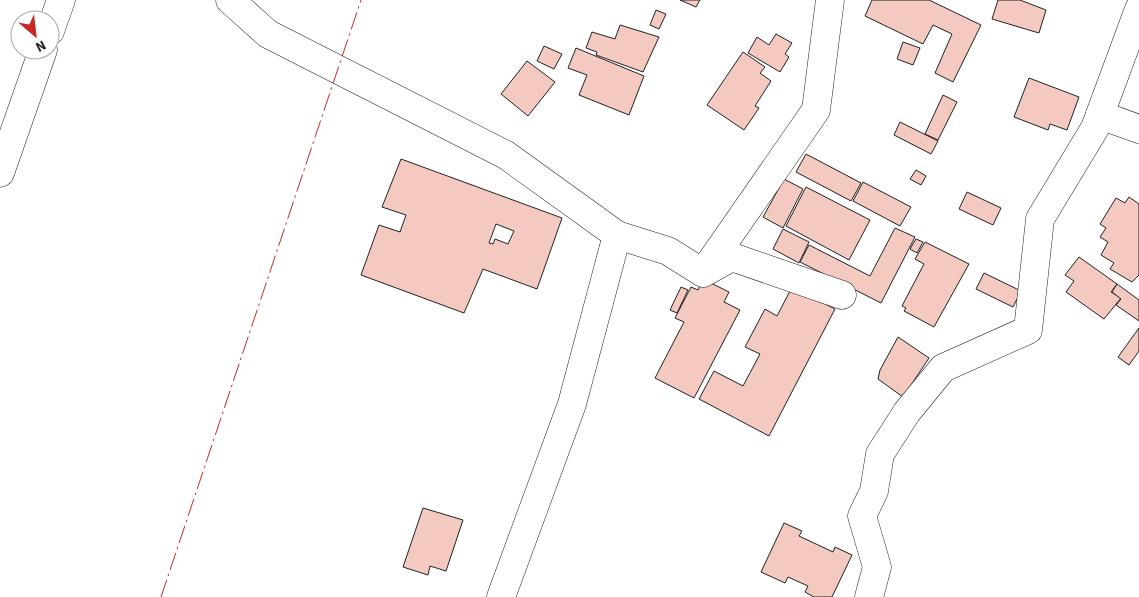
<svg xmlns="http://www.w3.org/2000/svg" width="1139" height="597" font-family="'Source Sans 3',sans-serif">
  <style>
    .building { fill: #f3c9c0; stroke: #222; fill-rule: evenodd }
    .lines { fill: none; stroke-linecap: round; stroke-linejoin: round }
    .minor-casing { stroke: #222; stroke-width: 29 }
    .minor { stroke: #fff; stroke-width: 28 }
    .power { stroke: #c62828; stroke-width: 1; stroke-dasharray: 18 4 2.5 4; stroke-linecap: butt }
  </style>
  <rect width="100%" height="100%" fill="#fff"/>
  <g class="building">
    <path d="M680,0h20l-4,7z"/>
    <path d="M872,0h57l52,25 -28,57 -18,-9 17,-39 -19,-9 -10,19 -58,-28z"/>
    <path d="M998,0h22l26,10 -7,23 -47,-14z"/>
    <path d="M656,10l10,4 -7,15 -9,-4z"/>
    <path d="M620,25l39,12 -16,35 -47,-17 1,-3 -11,-4 6,-16 23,7z"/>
    <path d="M776,34l16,9 -7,11 4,3 -9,15 -32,-19 9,-16 12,8z"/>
    <path d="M903,42l17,6 -7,17 -16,-6z"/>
    <path d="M544,46l18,8 -8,15 -17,-8z"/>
    <path d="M576,48l68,28 -15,39 -50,-20 8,-20 -19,-7z"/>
    <path d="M743,52l22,15 -5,6 11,8 -16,25 4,2 -15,22 -37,-25z"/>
    <path d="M527,61l28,21 -27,34 -27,-22z"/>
    <path d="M1029,78l50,19 -12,33 -17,-6 -2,6 -34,-13z"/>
    <path d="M943,95l14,7 -19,38 -13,-6z"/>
    <path d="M900,122l38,19 -7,13 -37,-19z"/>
    <path d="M806,154l55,29 -10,18 -55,-29z"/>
    <path d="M401,159l161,59 -25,71 -54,-20 -19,44 -103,-38 18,-50 21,7 6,-17 -24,-8zM496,224l18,7 -6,13 -13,-5 -2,5 -4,-1z"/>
    <path d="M916,170l10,6 -5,9 -11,-6z"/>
    <path d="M784,179l19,10 -20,39 -20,-11z"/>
    <path d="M863,182l48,25 -11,19 -47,-25z"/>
    <path d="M806,187l64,33 -21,40 -63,-34z"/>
    <path d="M967,192l34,16 -8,17 -34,-16z"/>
    <path d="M1129,197l10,7v71l-7,7 -22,-13 4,-6 -13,-8 7,-13 -8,-5 6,-9 -6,-4 16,-26 9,5z"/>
    <path d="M895,228l20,9 -34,66 -81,-41 9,-17 61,31z"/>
    <path d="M783,229l26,13 -10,21 -26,-14z"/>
    <path d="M916,239l7,3 -6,11 -7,-4z"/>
    <path d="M925,242l44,22 -35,63 -30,-16 2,-3 -4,-2 22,-42 -9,-5z"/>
    <path d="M1079,257l38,27 -6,8 10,6 -17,21 -38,-27 8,-11 -9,-6z"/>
    <path d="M984,273l37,18 -8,16 -37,-18z"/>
    <path d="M703,279l26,13 -5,10 16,8 -46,88 -39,-20 29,-56 -9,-4 16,-31 7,3z"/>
    <path d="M1117,284l22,16v21l-23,-16 5,-6 -9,-7z"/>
    <path d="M681,287l7,3 -11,23 -7,-3z"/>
    <path d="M792,287l43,22 -66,127 -70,-37 15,-28 29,15 17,-32 -15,-7 20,-38 12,7z"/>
    <path d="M1139,328v23l-10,14 -11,-8z"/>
    <path d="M898,337l31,21 -26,39 -25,-18 2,-9z"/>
    <path d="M423,508l40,12 -17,51 -16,-5 -2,9 -25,-8z"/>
    <path d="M784,523l18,8 -3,5 34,16 2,-5 17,8 -20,42h-18l-9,-5 3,-6 -20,-9 -3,6 -24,-11z"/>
  </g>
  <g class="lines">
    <g class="minor-casing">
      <g id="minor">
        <path d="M230,0l38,34 238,121 111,80 51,16 35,22 29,-16 110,38"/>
        <path d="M50,31l11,-31"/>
        <path d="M1100,115l39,14"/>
        <path d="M0,173l43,-123"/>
        <path d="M705,270l111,-160 14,-110"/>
        <path d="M501,597l71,-193 45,-169"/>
        <path d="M869,597l8,-30 -15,-51 12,-25 6,-37 27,-42 36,-44 85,-38 12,-111 55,-91 44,-119"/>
      </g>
    </g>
    <use href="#minor" class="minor"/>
    <path class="power" d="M161,597l200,-597"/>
  </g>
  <g transform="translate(35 35) rotate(152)"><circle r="24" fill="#ffffff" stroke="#a7a7a7"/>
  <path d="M0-4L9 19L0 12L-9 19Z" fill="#c62828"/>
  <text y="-8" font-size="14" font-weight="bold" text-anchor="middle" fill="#222222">N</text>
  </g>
</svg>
